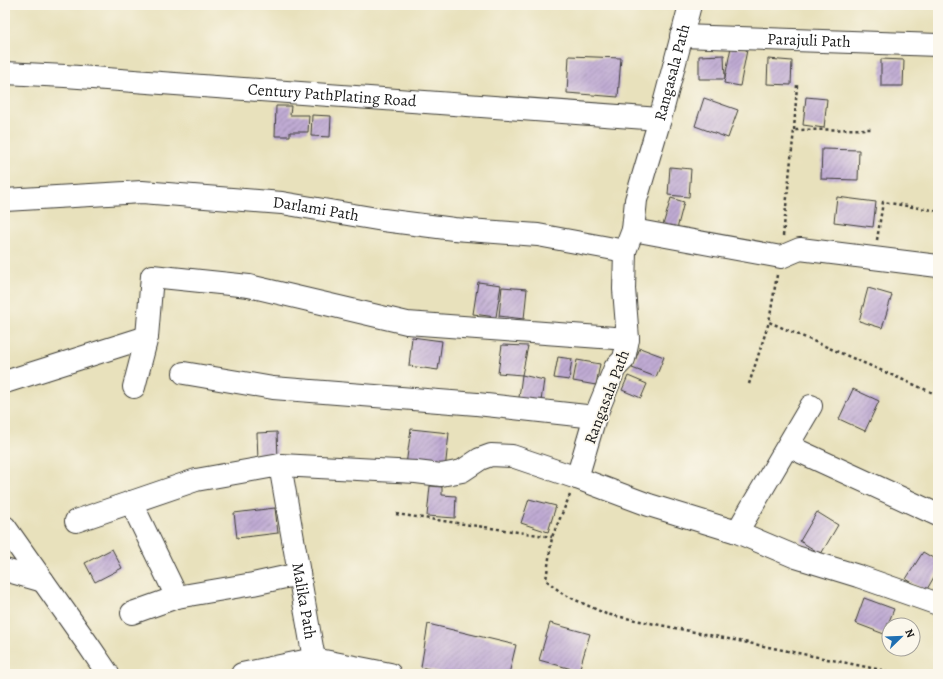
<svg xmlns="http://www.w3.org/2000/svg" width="943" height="679" font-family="Alegreya,serif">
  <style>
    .building { fill: url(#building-hatch) }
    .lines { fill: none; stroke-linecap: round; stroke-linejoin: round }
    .minor-casing { stroke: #3b3a34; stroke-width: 24 }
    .path { stroke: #3b3a34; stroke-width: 2.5; stroke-dasharray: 3 3; stroke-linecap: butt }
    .minor { stroke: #fff; stroke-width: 22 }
    .labels { text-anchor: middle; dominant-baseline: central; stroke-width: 3.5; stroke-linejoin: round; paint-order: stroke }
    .street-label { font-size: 16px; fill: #1c1c1c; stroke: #fbf7ec }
  </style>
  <defs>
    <pattern id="building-hatch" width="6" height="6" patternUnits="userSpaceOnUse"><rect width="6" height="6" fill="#bfaad3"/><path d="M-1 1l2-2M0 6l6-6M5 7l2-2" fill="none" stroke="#9a8aaa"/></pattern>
  </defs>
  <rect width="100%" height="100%" fill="#fbf7ec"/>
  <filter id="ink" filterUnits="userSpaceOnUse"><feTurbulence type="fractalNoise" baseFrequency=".025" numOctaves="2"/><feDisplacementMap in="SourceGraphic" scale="8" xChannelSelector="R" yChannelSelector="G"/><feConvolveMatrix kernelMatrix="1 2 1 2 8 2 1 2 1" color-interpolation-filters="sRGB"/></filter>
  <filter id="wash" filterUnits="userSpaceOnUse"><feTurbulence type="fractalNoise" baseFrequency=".012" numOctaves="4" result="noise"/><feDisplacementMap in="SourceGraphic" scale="16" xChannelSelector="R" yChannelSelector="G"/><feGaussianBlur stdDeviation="0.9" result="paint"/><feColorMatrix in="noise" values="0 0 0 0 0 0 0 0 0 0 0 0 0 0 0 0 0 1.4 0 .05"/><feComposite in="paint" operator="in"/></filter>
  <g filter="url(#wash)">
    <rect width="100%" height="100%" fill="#e8e1bc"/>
    <g id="blocks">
      <g class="building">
        <path d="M731,47l16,3 -7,36 -16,-3z"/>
        <path d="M724,55l1,24h-26v-23z"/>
        <path d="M569,56l52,2 -3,39 -51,-4z"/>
        <path d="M768,59l24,2 -1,24 -24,-1z"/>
        <path d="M881,59l23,1 -1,26h-22z"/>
        <path d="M806,97l21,2 -3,29 -21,-3z"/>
        <path d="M704,98l34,12 -10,28 -33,-12z"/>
        <path d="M276,106h15l-1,9h19l-1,17h-18v4h-15z"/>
        <path d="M312,115l19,1 -1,21 -19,-1z"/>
        <path d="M822,149l37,1 -1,30 -37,-1z"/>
        <path d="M670,167l21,2 -2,28 -21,-2z"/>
        <path d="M837,197l39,5 -3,25 -39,-5z"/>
        <path d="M671,198l13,4 -7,27 -14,-4z"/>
        <path d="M478,282l23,3 -5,32 -23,-3z"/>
        <path d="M502,287l25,2 -3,30 -25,-3z"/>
        <path d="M868,288l24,7 -10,33 -23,-7z"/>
        <path d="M412,337l30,4 -4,29 -29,-4z"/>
        <path d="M502,345l26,1 -6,29 -24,-2z"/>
        <path d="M640,348l24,9 -8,20 -24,-9z"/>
        <path d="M558,357l14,2 -3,21 -15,-2z"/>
        <path d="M577,360l23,4 -4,21 -23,-4z"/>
        <path d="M522,375l22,5 -4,28 -22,-3z"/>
        <path d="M628,376l19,8 -6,14 -19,-8z"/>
        <path d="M853,389l26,12 -14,30 -26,-12z"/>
        <path d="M411,429l38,4 -4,37 -39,-5z"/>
        <path d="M277,432l1,28 -20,1 -1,-28z"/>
        <path d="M430,486l12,1v8l14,1 -1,22 -28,-2z"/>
        <path d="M529,499l27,7 -8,26 -27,-9z"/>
        <path d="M275,508l3,25 -41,5 -3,-25z"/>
        <path d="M817,512l21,13 -17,29 -21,-13z"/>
        <path d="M112,549l10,19 -27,14 -10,-19z"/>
        <path d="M923,552l15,9v9l-12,21 -20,-12z"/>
        <path d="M864,598l30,11 -10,25 -29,-11z"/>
        <path d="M550,623l40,11 -11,37 -40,-11z"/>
        <path d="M428,624l88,21 -7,29h-63l-25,-7z"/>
      </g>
    </g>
  </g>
  <g filter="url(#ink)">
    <use href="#blocks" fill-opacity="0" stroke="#3b3a34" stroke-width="1"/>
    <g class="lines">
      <g class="minor-casing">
        <g id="minor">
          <path id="s1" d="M681,36l257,9"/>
          <path id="s2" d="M5,73l60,3 595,43"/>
          <path id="s3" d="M5,200l137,-8 140,11 101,17 71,9 84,6 87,16"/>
          <path d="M633,230l148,27 19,-8 138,17"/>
          <path d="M184,373l89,15 204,16 118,13"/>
          <path d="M5,382l142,-45"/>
          <path d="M134,387l13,-50 5,-61 97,10 158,37 221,16"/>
          <path d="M788,446l150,69"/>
          <path id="s4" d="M280,465l34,194"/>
          <path id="s5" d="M577,478l18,-61 20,-49 9,-9 4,-20 -4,-50 1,-38 8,-21 3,-30 24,-81 30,-114"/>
          <path d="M131,502l46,95"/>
          <path d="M76,521l120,-41 84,-15 136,7 25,3 21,-4 18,-12 11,-4 21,1 65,22 72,27 88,27 59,25 62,19 80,28"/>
          <path d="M5,527l84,119 19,28"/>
          <path d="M737,532l74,-126"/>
          <path d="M5,570l38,11"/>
          <path d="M132,613l45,-16 76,-13 46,-10"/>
          <path d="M242,674l72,-15 76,15"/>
        </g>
      </g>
      <g class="path">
        <path d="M794,130l3,-45"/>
        <path d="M783,236l11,-106 79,-1"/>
        <path d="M877,240l6,-38 55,9"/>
        <path d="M777,275l-8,47 169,73"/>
        <path d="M749,384l20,-62"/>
        <path d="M570,495l-18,42 -6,43 17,14 43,20 295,60"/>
        <path d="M396,514l156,23"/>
      </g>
      <use href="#minor" class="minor"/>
    </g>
  </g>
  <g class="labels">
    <g class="street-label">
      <text stroke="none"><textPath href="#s1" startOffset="128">Parajuli Path</textPath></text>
      <text stroke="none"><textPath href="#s5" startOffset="423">Rangasala Path</textPath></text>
      <text stroke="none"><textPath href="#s2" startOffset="328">Century PathPlating Road</textPath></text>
      <text stroke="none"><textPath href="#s3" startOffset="312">Darlami Path</textPath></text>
      <text transform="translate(607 397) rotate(-69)">Rangasala Path</text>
      <text stroke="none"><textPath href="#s4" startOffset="138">Malika Path</textPath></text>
    </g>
  </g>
  <rect width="943" height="679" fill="none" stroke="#fbf7ec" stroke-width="20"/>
  <g transform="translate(901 637) rotate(67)"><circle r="19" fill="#fbf7ec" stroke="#a29f99"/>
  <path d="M0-3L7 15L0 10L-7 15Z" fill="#1f6fb2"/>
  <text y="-6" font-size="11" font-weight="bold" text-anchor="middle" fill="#1c1c1c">N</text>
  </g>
</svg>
